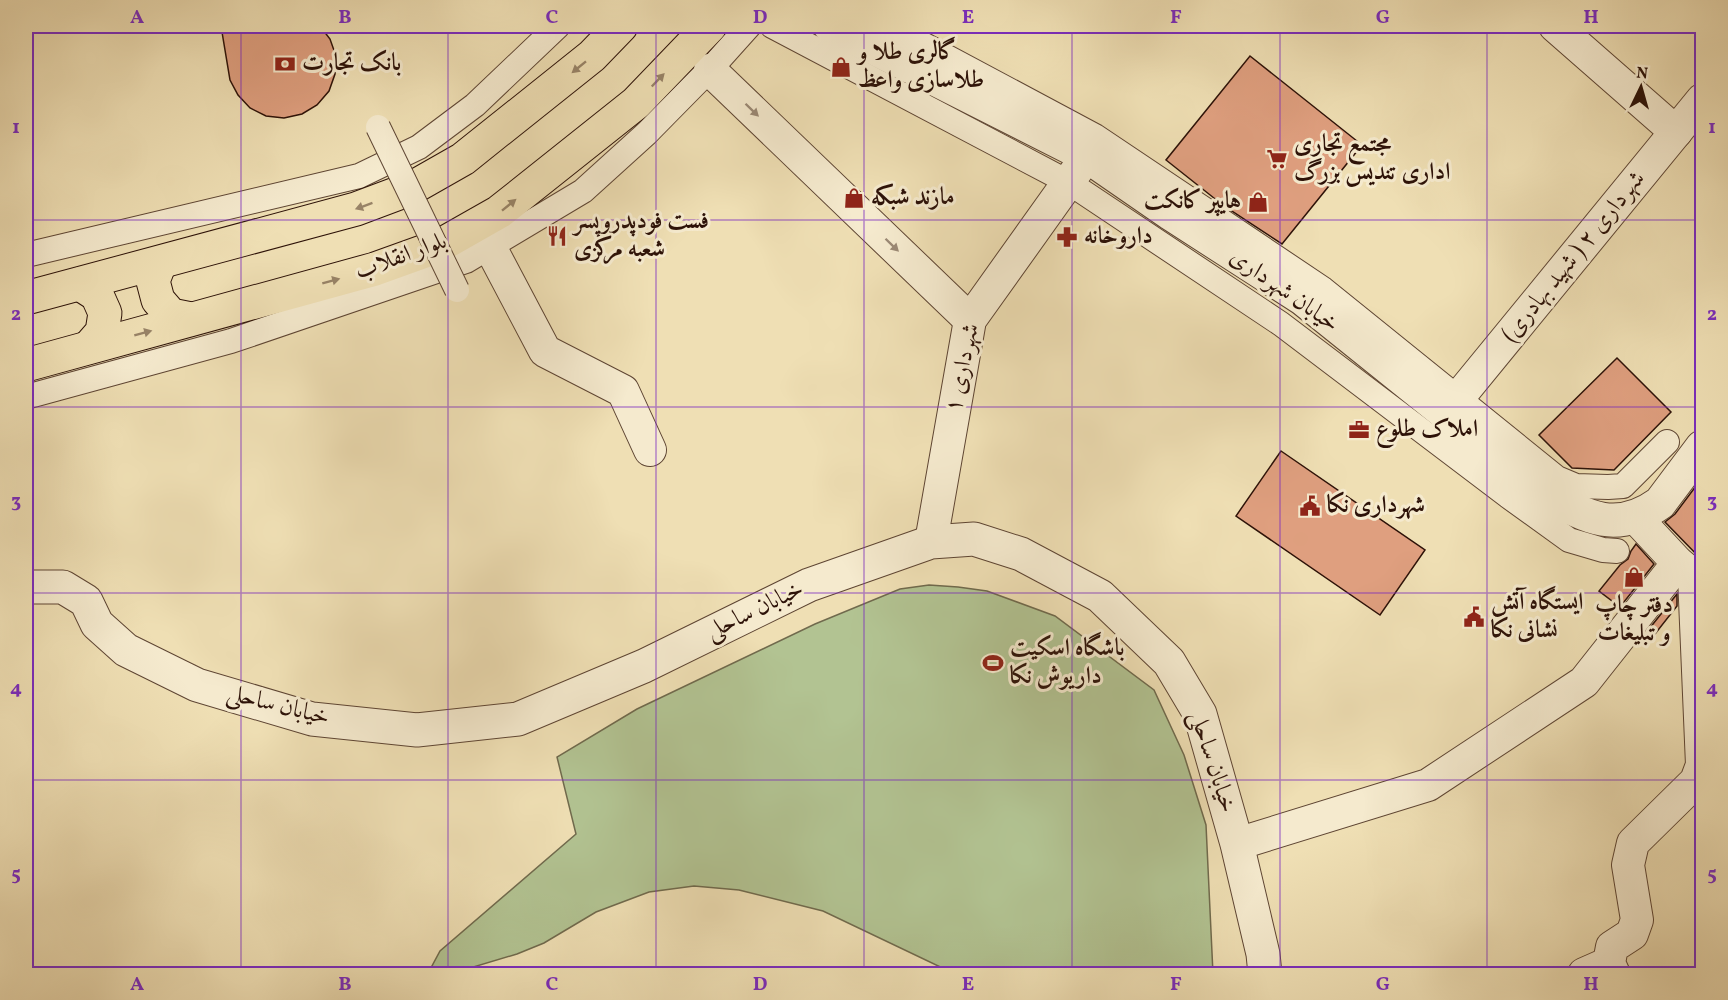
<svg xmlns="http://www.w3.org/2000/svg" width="1728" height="1000" font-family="Vollkorn,Amiri,serif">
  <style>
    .green { fill: #b2c392; stroke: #706a4d; stroke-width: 1.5 }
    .building { fill: #df9f7f; stroke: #2d1208; stroke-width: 1.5 }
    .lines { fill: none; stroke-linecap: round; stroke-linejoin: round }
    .pedestrian-casing { stroke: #5e4533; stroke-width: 26 }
    .minor-casing { stroke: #5e4533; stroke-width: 34 }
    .tertiary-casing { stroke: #5e4533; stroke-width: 35 }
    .primary-casing { stroke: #2d1208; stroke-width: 35 }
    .pedestrian { stroke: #f5eace; stroke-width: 24 }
    .minor { stroke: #f5eace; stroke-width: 32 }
    .tertiary { stroke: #f5eace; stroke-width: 33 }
    .primary { stroke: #efdfb4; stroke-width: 33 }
    .pedestrian-bridge-casing { stroke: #5e4533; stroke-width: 26; stroke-linecap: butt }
    .pedestrian-bridge { stroke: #f5eace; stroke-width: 24 }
    .oneway { fill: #988367 }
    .oneway2 { fill: #9b8975 }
    .grid { fill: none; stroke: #7b2cbf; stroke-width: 1.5; stroke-opacity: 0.55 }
    .labels { text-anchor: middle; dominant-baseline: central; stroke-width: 6; stroke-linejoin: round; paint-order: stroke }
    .poi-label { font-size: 24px; font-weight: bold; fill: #2d1208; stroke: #f5eace; text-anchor: start }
    .street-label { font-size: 24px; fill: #2d1208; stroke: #f5eace }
    .neatline { fill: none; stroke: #7b2cbf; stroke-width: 2 }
    .grid-label { font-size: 20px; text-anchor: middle; font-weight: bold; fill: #7b2cbf }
  </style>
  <rect width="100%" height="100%" fill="#efdfb4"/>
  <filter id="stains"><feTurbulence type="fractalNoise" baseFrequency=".00333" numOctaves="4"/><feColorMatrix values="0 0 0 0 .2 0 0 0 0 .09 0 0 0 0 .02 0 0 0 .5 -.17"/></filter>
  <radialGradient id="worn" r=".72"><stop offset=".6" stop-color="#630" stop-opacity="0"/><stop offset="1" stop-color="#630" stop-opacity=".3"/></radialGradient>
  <path class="green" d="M929,585l29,2 29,4 68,25 99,74 30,65 22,70 7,149h-258l-132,-63 -84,-21 -45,-4 -45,6 -53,20 -52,31 -27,11 -67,20h-11l-7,-8 8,-15 136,-117 -19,-77 80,-48 178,-85 85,-35z"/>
  <g class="building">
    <path d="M221,26h99l10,13 6,17 -1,18 -6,17 -12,14 -15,9 -18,4 -18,-2 -16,-8 -12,-13 -8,-15z"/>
    <path d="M1250,56l112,89 -80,99 -58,-38 -58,-46z"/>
    <path d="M1617,358l54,54 -57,58 -42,-2 -33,-33z"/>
    <path d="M1281,451l144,99 -45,65 -144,-99z"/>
    <path d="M1702,478v79l-1,2 -36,-37 10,-8z"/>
    <path d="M1636,544l18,20 -34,43 -21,-16 21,-26 8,-6 3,-8z"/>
    <path d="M1677,594v12l-22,28 -6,-5z"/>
  </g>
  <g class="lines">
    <g class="pedestrian-casing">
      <g id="pedestrian">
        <path d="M772,26l296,156 213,142 227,172 61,44 34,10 14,1"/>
        <path d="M889,26l206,110 228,153 234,189 19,8 32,1 15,-1 44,-44"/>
        <path d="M26,255l333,-79 60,-29 56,-42 83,-79"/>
        <path d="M26,397l205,-56 235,-80 117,-70 64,-58 67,-68 35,-39"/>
      </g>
    </g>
    <g class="minor-casing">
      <g id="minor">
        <path d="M1555,26l121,106"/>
        <path d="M710,70l260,250"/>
        <path d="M478,224l67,127 78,40 27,59"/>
        <path d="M1445,414l257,-314"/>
        <path d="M1636,518l42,45 16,13"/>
        <path d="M931,542l39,-222 117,-164"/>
        <path d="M1237,844l191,-59 156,-103 94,-119"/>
        <path d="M1584,974l25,-11"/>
        <path d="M1614,974l-5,-11 3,-16 20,-13 5,-14 -9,-55 5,-22 63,-62 6,-16 -8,-189"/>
      </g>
    </g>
    <g class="tertiary-casing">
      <g id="tertiary">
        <path d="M830,26l257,130 84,58 132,85 244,196c41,23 70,39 113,8l42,-56"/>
        <path d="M26,587h37l23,14 11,23 29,26 71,35 115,34 105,11 101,-11 126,-53 165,-81 122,-43 43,-3 47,15 79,42 69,66 31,52 37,130 26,110 2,20"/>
      </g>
    </g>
    <g class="primary-casing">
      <g id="primary">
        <path d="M160,263l-7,18 5,19 13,15 20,4"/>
        <path d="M80,284l17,11 8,18 -3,19 -13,15"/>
        <path d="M26,298l330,-89 56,-21 51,-29 129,-103 29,-30"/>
        <path d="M26,365l349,-96 64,-23 60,-34 137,-109 74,-77"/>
      </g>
    </g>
    <use href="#pedestrian" class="pedestrian"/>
    <use href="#minor" class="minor"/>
    <use href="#tertiary" class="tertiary"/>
    <use href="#primary" class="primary"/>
    <g class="pedestrian-bridge-casing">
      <path id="pedestrian-bridge" d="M378,127l79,163"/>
    </g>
    <use href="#pedestrian-bridge" class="pedestrian-bridge"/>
  </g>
  <defs><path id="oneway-solid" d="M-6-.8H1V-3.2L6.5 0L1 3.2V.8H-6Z" transform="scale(1.5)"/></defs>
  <g class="oneway">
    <use href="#oneway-solid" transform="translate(579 67) rotate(141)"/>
    <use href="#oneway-solid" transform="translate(658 80) rotate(-46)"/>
    <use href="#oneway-solid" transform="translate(509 205) rotate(-39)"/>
    <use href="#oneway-solid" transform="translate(364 206) rotate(160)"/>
    <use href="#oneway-solid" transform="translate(331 281) rotate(-15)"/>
    <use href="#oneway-solid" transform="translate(143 333) rotate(-15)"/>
  </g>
  <g class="oneway2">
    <use href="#oneway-solid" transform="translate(752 110) rotate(44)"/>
    <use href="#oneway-solid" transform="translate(892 245) rotate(44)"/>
  </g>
  <path class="grid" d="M241,26v948M448,26v948M656,26v948M864,26v948M1072,26v948M1280,26v948M1487,26v948M26,220h1676M26,407h1676M26,593h1676M26,780h1676"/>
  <defs>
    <g id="bank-bare" transform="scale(1.62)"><path d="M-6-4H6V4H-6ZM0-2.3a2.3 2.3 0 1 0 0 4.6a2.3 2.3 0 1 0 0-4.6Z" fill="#8f2418" stroke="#f5eace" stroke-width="2.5" paint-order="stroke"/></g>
    <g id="shop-bare" transform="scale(1.62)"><path d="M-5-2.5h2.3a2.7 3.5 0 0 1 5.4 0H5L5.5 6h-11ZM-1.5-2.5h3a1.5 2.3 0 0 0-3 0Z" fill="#8f2418" stroke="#f5eace" stroke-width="2.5" paint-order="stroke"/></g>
    <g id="supermarket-bare" transform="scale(1.62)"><path d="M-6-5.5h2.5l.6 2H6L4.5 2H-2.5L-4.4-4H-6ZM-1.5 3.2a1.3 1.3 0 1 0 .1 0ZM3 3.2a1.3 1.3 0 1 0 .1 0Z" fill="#8f2418" stroke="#f5eace" stroke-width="2.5" paint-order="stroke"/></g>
    <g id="restaurant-bare" transform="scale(1.62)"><path d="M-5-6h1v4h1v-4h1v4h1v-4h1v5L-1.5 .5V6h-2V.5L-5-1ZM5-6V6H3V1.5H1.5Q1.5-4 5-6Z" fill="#8f2418" stroke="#f5eace" stroke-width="2.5" paint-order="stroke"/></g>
    <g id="pharmacy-bare" transform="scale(1.62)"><path d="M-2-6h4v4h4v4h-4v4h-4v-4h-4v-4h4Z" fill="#8f2418" stroke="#f5eace" stroke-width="2.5" paint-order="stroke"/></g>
    <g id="office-bare" transform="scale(1.62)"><path d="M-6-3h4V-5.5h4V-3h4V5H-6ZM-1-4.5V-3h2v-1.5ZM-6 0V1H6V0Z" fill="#8f2418" stroke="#f5eace" stroke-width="2.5" paint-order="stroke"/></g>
    <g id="civic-bare" transform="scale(1.62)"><path d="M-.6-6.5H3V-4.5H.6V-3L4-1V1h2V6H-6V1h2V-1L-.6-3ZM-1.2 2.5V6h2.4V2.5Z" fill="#8f2418" stroke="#f5eace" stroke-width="2.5" paint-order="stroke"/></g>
    <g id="stadium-bare" transform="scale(1.62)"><path d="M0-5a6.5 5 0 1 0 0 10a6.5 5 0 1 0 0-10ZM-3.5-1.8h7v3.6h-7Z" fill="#8f2418" stroke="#f5eace" stroke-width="2.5" paint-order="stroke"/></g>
  </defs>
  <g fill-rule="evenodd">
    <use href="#bank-bare" x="285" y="64"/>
    <use href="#shop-bare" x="841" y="67"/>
    <use href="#supermarket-bare" x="1277" y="159"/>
    <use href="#shop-bare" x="854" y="198"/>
    <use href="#shop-bare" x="1258" y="202"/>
    <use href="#restaurant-bare" x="557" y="236"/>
    <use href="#pharmacy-bare" x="1067" y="237"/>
    <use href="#office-bare" x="1359" y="430"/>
    <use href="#civic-bare" x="1310" y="506"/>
    <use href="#shop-bare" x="1634" y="577"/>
    <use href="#civic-bare" x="1474" y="617"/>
    <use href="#stadium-bare" x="993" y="663"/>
  </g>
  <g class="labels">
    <g class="poi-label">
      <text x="858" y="53">گالری طلا و<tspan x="858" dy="28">طلاسازی واعظ</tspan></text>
      <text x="302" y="64">بانک تجارت</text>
      <text x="1294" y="145">مجتمع تجاری<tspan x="1294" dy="28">اداری تندیس بزرگ</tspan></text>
      <text x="871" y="198">مازند شبکه</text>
      <text x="1241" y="202" text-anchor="end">هایپر کانکت</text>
      <text x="574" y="222">فست فودپدروپسر<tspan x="574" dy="28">شعبه مرکزی</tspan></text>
      <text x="1084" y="237">داروخانه</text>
      <text x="1376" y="430">املاک طلوع</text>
      <text x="1327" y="506">شهرداری نکا</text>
      <text x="1491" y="603">ایستگاه آتش<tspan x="1491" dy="28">نشانی نکا</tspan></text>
      <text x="1634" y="606" text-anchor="middle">دفتر چاپ<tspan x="1634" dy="28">و تبلیغات</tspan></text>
      <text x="1010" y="649">باشگاه اسکیت<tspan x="1010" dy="28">داریوش نکا</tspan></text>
    </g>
    <g class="street-label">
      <text transform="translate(401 257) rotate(-20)">بلوار انقلاب</text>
      <text transform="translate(1574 257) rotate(-51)">شهرداری ۲ ( شهید بهادری)</text>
      <text transform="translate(1284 291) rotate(35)">خیابان شهرداری</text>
      <text transform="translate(963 368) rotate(-78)">شهرداری ۱</text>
      <text transform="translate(755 611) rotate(-26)">خیابان ساحلی</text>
      <text transform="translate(278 706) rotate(14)">خیابان ساحلی</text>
      <text transform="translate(1212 762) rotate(72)">خیابان ساحلی</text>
    </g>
  </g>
  <rect width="1728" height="1000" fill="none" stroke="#efdfb4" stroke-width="66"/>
  <g transform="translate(1641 87) rotate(5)" stroke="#f5eace" stroke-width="4.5" paint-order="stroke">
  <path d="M0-4.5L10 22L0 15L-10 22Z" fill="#2d1208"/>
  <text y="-9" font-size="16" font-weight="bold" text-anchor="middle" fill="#2d1208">N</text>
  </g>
  <rect x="33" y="33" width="1662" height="934" class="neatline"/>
  <g class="grid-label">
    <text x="137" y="23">A</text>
    <text x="345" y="23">B</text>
    <text x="552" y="23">C</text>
    <text x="760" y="23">D</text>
    <text x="968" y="23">E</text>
    <text x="1176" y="23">F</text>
    <text x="1383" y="23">G</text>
    <text x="1591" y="23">H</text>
    <text x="16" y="133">1</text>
    <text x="1712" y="133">1</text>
    <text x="16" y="320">2</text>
    <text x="1712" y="320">2</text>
    <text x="16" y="507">3</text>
    <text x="1712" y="507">3</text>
    <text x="16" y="694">4</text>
    <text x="1712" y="694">4</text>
    <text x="16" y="880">5</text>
    <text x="1712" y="880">5</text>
    <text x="137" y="990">A</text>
    <text x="345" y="990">B</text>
    <text x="552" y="990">C</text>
    <text x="760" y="990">D</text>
    <text x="968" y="990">E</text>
    <text x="1176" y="990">F</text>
    <text x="1383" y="990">G</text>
    <text x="1591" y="990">H</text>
  </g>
  <rect width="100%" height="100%" filter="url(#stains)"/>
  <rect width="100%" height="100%" fill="url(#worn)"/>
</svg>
